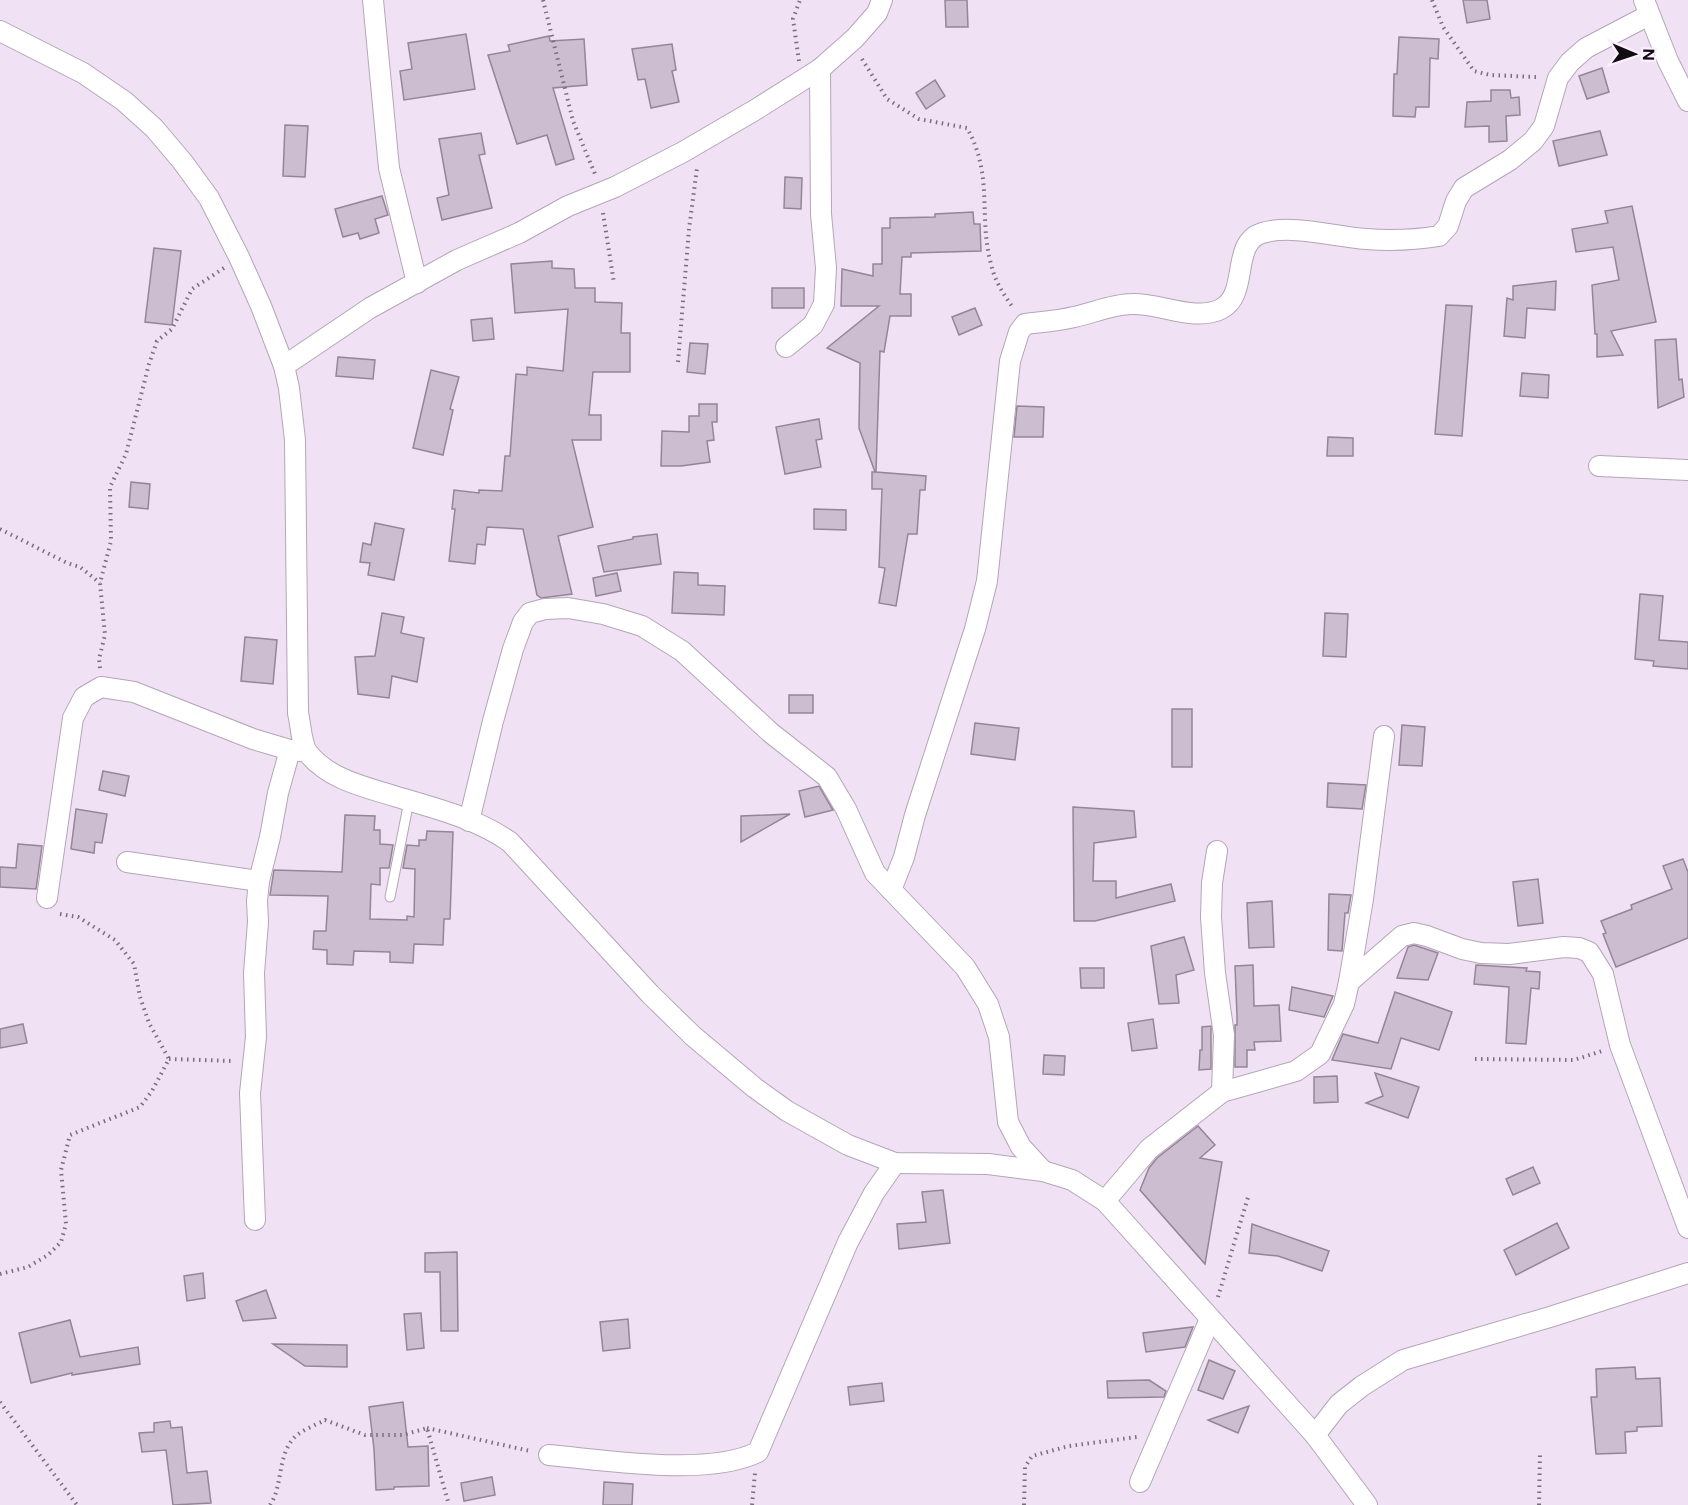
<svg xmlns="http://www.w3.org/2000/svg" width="1688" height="1505" font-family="Figtree,sans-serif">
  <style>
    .building { fill: #cdbdd0; stroke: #948697; stroke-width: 1.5 }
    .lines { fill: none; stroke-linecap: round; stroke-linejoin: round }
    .service-casing { stroke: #b4a5b8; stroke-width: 11 }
    .minor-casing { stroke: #b4a5b8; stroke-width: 22 }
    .path { stroke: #796f7b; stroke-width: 4; stroke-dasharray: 1.5 4.5; stroke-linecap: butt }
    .service { stroke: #fff; stroke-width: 9 }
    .minor { stroke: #fff; stroke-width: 20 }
  </style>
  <rect width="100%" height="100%" fill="#f1e1f4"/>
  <g class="building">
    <path d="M945,0h22l1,27h-22z"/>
    <path d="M1463,0h24l3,19 -23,4z"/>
    <path d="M466,34l9,55 -71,11 -4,-29 12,-2 -4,-26z"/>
    <path d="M549,36l1,5 34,-2 3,46 -34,3 21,71 -18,6 -9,-30 -30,9 -29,-89 22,-4 -2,-6z"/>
    <path d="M1399,37l40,2 -1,20 -8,-1 -1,49h-13l-1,10 -22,-1 1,-42h3z"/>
    <path d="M672,44l4,26 -4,1 7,31 -28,6 -6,-29 -7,1 -6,-31z"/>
    <path d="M1602,68l7,24 -22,7 -8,-23z"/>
    <path d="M935,80l10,16 -19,13 -10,-16z"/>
    <path d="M1491,90h19l1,8 8,-1 1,18 -14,1 1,25 -18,1v-16l-24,1 2,-25 24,-1z"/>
    <path d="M285,125l23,1 -3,51 -22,-1z"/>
    <path d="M1600,131l7,24 -48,11 -6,-25z"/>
    <path d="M481,133l4,21 -6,1 13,53 -50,12 -5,-22 12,-3 -10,-56z"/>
    <path d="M785,177l17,1 -1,31 -17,-1z"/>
    <path d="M382,196l6,19 -13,4 4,14 -19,6 -2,-6 -15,4 -8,-28z"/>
    <path d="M1632,206l24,116 -45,9 12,24 -26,2v-23h-2l-3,-49 27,-5 -6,-33 -37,5 -4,-23 36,-6 -3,-12z"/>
    <path d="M973,212l1,12h6l1,27 -70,2v4h-9l-2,37h11v22h-21l-6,36 -4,-1 -4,121 50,4 -1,14h-5l-3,44h-9l-12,72 -17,-3 6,-35 -6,-1 3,-78h-10v-17h3l-16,-44 1,-65 -33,-15 52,-42h-38l1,-37 31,7v-12h9v-36h8v-10l45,-1v-3z"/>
    <path d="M154,248l27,3 -9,74 -27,-3z"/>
    <path d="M552,261v7l22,1 1,19h20v14l27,1 -1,30h9v39h-37l-4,43h12v25h-29l21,87 -35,9 14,58 -31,4 -4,-3 -14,-66 -36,-2 -2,18 -8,-1 -2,20 -26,-3 6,-52h-3l2,-19 25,3v-3l23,1 3,-35h5l6,-82 11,1v-8l36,4 5,-62 -53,4 -4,-49z"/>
    <path d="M1556,281l-1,29 -28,-2 -2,30 -21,-2 3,-38 6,2v-14z"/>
    <rect x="772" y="288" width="32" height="20"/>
    <path d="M1446,305l26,1 -10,130 -27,-2z"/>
    <path d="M975,308l7,17 -23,10 -7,-18z"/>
    <path d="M492,318l2,21 -21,2 -2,-21z"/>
    <path d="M1676,339l3,41 3,-1 2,18 -26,11 -3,-68z"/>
    <path d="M690,343l18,1 -3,30 -18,-2z"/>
    <path d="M338,357l37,3 -2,19 -37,-3z"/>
    <path d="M431,370l28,7 -9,32 3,1 -10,45 -30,-7z"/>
    <path d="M1522,373l27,2 -1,23 -28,-2z"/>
    <path d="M699,404h18v18h-5l2,18 -7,1 3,21 -29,4h-20l1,-35 27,1v-16h10z"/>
    <path d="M1017,406l27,1 -1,30h-29z"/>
    <path d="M819,419l3,20 -6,1 5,27 -36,7 -9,-47z"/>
    <path d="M1328,437l25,1v18h-26z"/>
    <path d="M131,482l19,2 -2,25 -19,-2z"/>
    <path d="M814,509l32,1v20l-32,-1z"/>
    <path d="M375,523l29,6 -10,51 -26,-5 2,-12 -10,-1 3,-19 8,2z"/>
    <path d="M657,534l4,30 -57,8 -6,-26 35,-7v-2z"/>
    <path d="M674,572l24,1v12l27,1 -1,29 -52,-2z"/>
    <path d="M617,573l4,18 -25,5 -3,-18z"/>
    <path d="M1640,594l23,2 -4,44 29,2v27l-35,-3 1,-5 -19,-2z"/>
    <path d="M382,613l22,4 -3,16 23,5 -7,44 -25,-6 -3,22 -31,-4 -3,-37 20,-1z"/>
    <path d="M1325,613l23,1 -2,43 -23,-1z"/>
    <path d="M245,637l32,3 -4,44 -32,-3z"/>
    <rect x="789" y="695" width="24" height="18"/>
    <rect x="1172" y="709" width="20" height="58"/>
    <path d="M975,723l44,5 -4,32 -44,-6z"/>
    <path d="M1402,725l23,2 -3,39 -23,-1z"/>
    <path d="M103,771l26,5 -4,20 -26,-6z"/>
    <path d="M1328,783l38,2 -4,24 -35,-2z"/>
    <path d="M819,786l14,24 -28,7 -6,-26z"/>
    <path d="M1073,807l61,4 2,26 -42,6 -1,38h23v17l55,-14 4,17 -80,20h-21z"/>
    <path d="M76,809l31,5 -5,29 -7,-1 -1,11 -23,-4z"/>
    <path d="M790,814l-49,28v-26z"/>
    <path d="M345,815l30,1 -1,14h6v14l13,1 -4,23h-9v17l-9,-1 -1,35 37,1v-4l7,1 1,-48 -12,-1 4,-23 12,1v-6h7l1,-9 26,1 -3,87h-6l-1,26 -29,-1 -1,19 -23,-1v-10l-36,-1 -1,14 -26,-1v-14l-14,-1 1,-18h12l2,-35 -58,-1 4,-25 68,2z"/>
    <path d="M18,844l24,2 -6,43 -36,-2v-20l16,1z"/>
    <path d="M1683,859l5,13v66l-72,29 -13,-33 3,-1 -5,-12 31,-12 -1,-4 41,-16 -9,-23z"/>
    <path d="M1538,879l5,44 -25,3 -5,-44z"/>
    <path d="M1329,894l22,1 -3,18h-3l-3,38 -14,-1z"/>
    <path d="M1272,901l2,46 -25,1 -2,-45z"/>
    <path d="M1184,937l10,33 -18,5 3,28 -20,1 -8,-58z"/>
    <path d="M1414,945l24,8 -10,27 -31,-2 11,-31z"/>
    <path d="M1253,965l1,41 25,-1 2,36 -27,1 1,8h-8v17h-12v-42h2v-9l-2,-50z"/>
    <path d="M1476,965l51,3 -1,3 14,1 -1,17 -8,-1 -5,56 -20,-1 3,-56 -35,-3z"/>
    <path d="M1080,968h24v20h-23z"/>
    <path d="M1292,987l41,9 -9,21 -35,-7z"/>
    <path d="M1395,992l57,20 -13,38 -38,-12 -10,31 -59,-9 11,-26 35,9z"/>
    <path d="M1153,1019l4,29 -25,3 -4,-28z"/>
    <path d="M23,1024l4,19 -27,5v-19z"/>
    <path d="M1211,1026v43l-12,1 1,-20h2v-23z"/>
    <path d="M1044,1055l21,1 -1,19 -21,-1z"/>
    <path d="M1375,1073l44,14 -11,31 -42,-15 17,-7z"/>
    <path d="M1337,1076l1,26 -24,1v-26z"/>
    <path d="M1198,1126l17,19 -15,13 22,4 -17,102 -65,-74 9,-22 8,-10z"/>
    <path d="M1533,1167l7,16 -27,12 -7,-16z"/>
    <path d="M943,1190l7,53 -51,6 -2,-25 29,-2 -4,-30z"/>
    <path d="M1557,1223l12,25 -53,27 -12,-25z"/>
    <path d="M1252,1224l77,27 -7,20 -44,-15 -29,-3z"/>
    <path d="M457,1252l1,79h-17l-1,-59h-15v-19z"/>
    <path d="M203,1273l2,25 -18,3 -3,-25z"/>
    <path d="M266,1290l10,28 -33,3 -7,-20z"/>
    <path d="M421,1313l3,35 -17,2 -3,-36z"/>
    <path d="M628,1319l2,29 -27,3 -3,-29z"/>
    <path d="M70,1320l10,37 58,-10 2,17 -68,11v-2l-41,10 -12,-50z"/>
    <path d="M1193,1327l-8,20 -39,5 -3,-19z"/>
    <path d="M273,1344l74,1v22l-42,-1z"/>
    <path d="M1209,1360l26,11 -12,28 -25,-9z"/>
    <path d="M1635,1367l1,12 24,-1 2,48 -25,1v4l-12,1 1,21 -30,1 -5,-57h6l-1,-28z"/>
    <path d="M1149,1380l17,11 -2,6 -56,1 -1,-17z"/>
    <path d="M882,1383l2,18 -34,4 -2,-18z"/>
    <path d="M403,1402l5,45 20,-1 1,40 -35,1v2l-18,1 -2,-41 -5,-42z"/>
    <path d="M1249,1406l-11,27 -30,-13z"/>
    <path d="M170,1421l1,7 11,-1 5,46 20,-2 4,32 -38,2 -7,-55 -24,2 -3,-19 15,-1v-9z"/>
    <path d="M492,1477l3,18 -31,6 -3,-18z"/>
    <path d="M604,1482l29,2 -1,21h-29z"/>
  </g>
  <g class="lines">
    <g class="service-casing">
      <path id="service" d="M390,897l19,-96"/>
    </g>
    <g class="minor-casing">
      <g id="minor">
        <path d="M373,0l16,168 28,115"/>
        <path d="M1644,0l24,61 20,40"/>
        <path d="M0,31l83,42 41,28 30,27 28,33 27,37 30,59 22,49 23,60 5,22 6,52 3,273c3,12 3,31 10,40 20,26 57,34 86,43 40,12 82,22 116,46l140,152 43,42 62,52 32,23 61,34 47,18 93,1 55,7 29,9 33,21 210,234 52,70"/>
        <path d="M786,347l27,-22 11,-21 2,-36 -5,-54 -1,-145"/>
        <path d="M284,366l86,-58 87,-48 62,-27 49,-27 47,-19 68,-35 72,-42 65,-41 35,-31 22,-25 5,-13"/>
        <path d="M1599,466l89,4"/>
        <path d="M469,821l24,-100 20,-72 10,-27 7,-9 15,-4 23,-1 35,6 39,12 40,25 89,82 56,44 19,32 29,64 90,94 23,37 11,33 9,85 13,25 22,24"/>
        <path d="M1217,851l-5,32 -1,34 4,56 9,62 -2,57"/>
        <path d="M127,862l132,19"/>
        <path d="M891,890l13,-33 11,-42 60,-186 12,-48 23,-220 9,-29 6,-8c16,-2 33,-3 49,-7 19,-4 39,-13 58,-13 28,-1 63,18 89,5 29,-15 9,-66 41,-76 31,-9 73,4 104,6 25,2 49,1 73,-3l9,-10 8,-25 8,-13 46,-28 23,-19 11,-15 14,-48 12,-16 16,-14 63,-33"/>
        <path d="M47,898l26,-180 11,-21 17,-10 33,5 119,47 37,11 11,1"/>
        <path d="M1349,982l53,-46 12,-3 13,3 35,13 19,4 28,1 55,-7 15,1 10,4 14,22 17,71 68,183"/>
        <path d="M1105,1201l44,-52 73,-57 74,-21 24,-17 24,-50 5,-22 14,-83 21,-163"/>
        <path d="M255,1220l-5,-127 6,-56 -2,-64 4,-51 -1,-21 2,-20 11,-44 8,-44 12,-43"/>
        <path d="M1315,1435l24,-31 23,-18 41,-26 147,-43 138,-44"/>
        <path d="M549,1455c56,5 159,22 209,-3l90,-210 26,-49 21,-30"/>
        <path d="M1140,1482l70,-163"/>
      </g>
    </g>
    <g class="path">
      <path d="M543,0l30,121 22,53"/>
      <path d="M1432,0l11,27 31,44 16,4 47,2"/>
      <path d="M862,59l25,40 32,20 48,9c27,48 11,88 24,136 4,18 13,31 23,45"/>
      <path d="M799,61l-6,-42 7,-19"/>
      <path d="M603,213l11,70"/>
      <path d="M678,362l11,-133 8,-61"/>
      <path d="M0,529l67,34 13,4 20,16"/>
      <path d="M100,668l-1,-9 6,-24 -5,-52 11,-42 -1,-54 16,-33 23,-90 8,-23 15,-12 20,-40 32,-21"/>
      <path d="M60,914l18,3 37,23 19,24 6,33 9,26 20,36"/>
      <path d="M169,1059l65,2"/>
      <path d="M1475,1059l99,1 28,-9"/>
      <path d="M0,1274l28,-7 20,-12 13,-13 5,-18 -5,-54 9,-35 70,-28 12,-16 17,-32"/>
      <path d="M1218,1297l31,-103"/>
      <path d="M0,1402l77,103"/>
      <path d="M427,1428l103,23"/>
      <path d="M270,1505c13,-19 7,-47 23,-66 6,-8 23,-14 32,-19l40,15h38l24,-7 22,77"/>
      <path d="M752,1505l3,-32"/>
      <path d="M1024,1505l1,-38 7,-11 37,-10 68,-9"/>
      <path d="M1539,1505l1,-52"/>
    </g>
    <use href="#service" class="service"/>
    <use href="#minor" class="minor"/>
  </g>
  <g transform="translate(1634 54) rotate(92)" stroke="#fcefff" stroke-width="4.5" paint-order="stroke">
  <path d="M0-4.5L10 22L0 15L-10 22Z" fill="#110c12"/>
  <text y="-9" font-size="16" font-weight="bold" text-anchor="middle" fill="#110c12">N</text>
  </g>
</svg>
